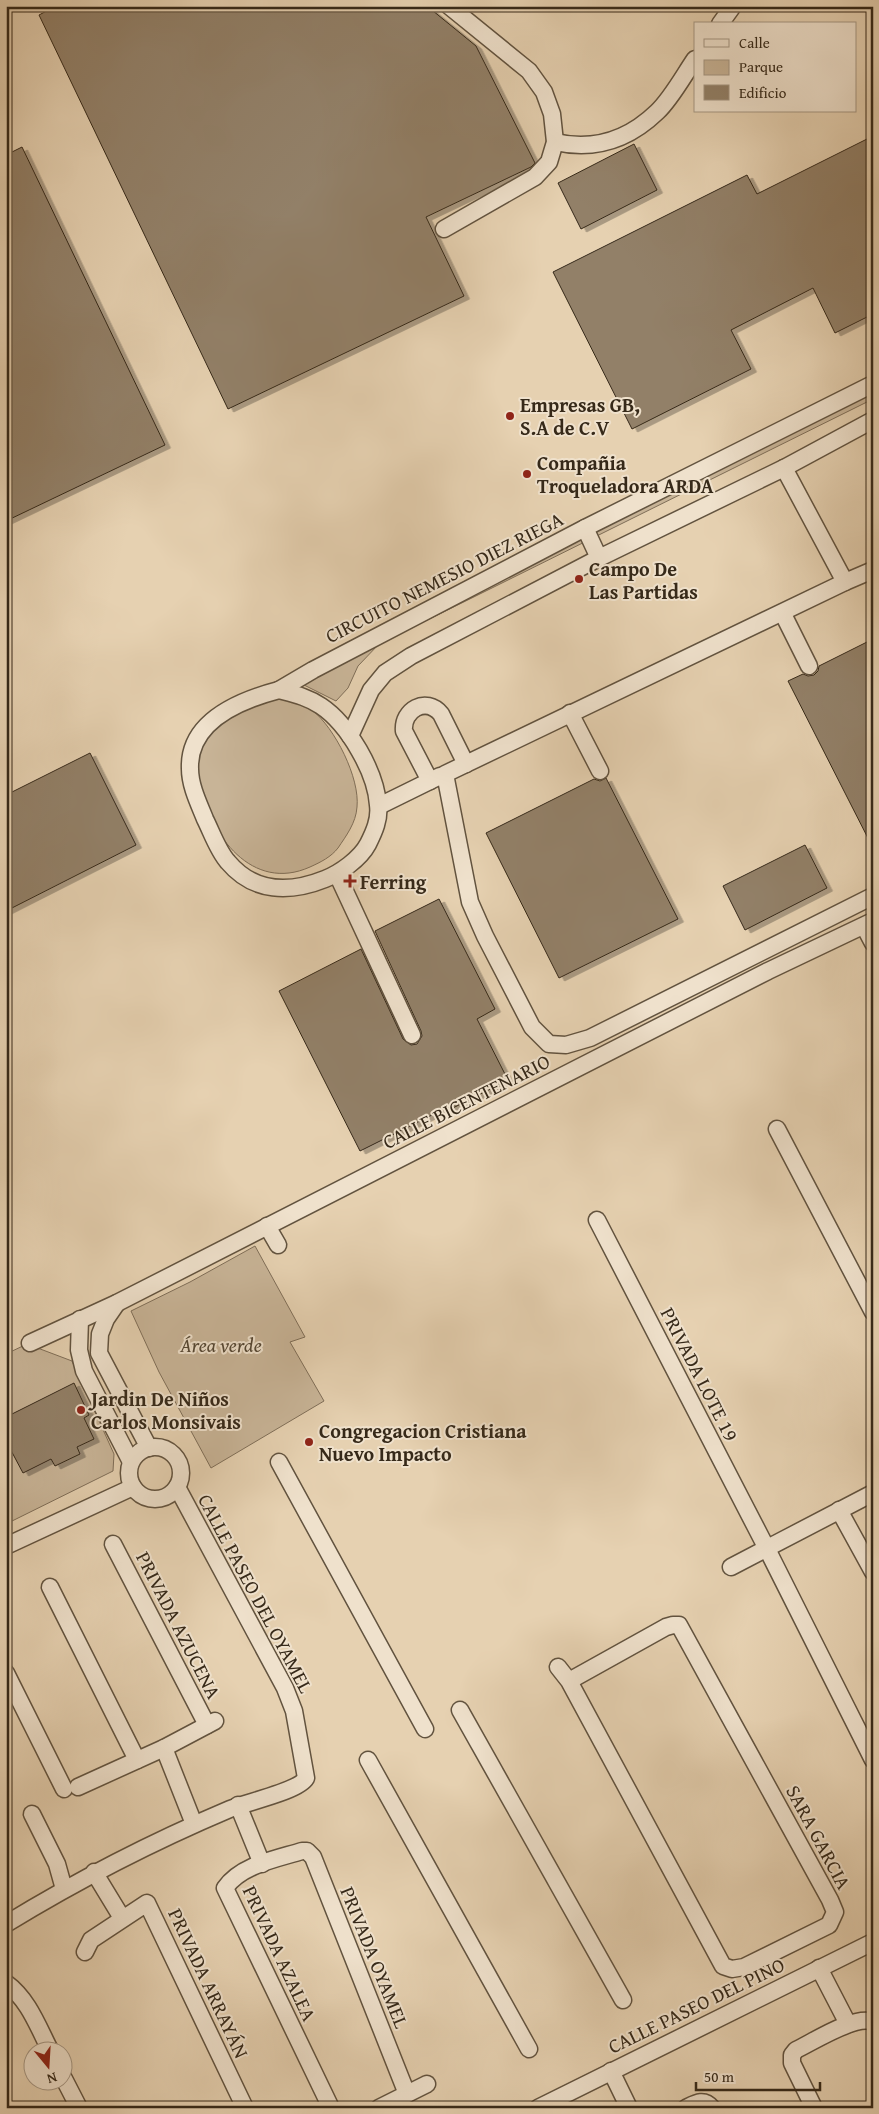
<svg xmlns="http://www.w3.org/2000/svg" width="879" height="2114" font-family="'Gentium Book Plus',serif">
  <style>
    .green { fill: #c8b497; stroke: #7f6e58 }
    .building { fill: #928068; stroke: #362919; filter: url(#shadow) }
    .lines { fill: none; stroke-linecap: round; stroke-linejoin: round }
    .minor-casing { stroke: #62533f; stroke-width: 19 }
    .minor { stroke: #efe1cc; stroke-width: 16 }
    .poi-dot { fill: #8f2418; stroke: #efe1cc; stroke-width: 2 }
    .labels { text-anchor: middle; dominant-baseline: central; stroke-width: 4; stroke-linejoin: round; paint-order: stroke }
    .poi-label { font-size: 20px; font-weight: bold; fill: #362919; stroke: #efe1cc; text-anchor: start }
    .street-label { font-size: 20px; fill: #362919; stroke: #efe1cc }
    .park-label { font-size: 20px; font-style: italic; fill: #534532; stroke: #efe1cc }
  </style>
  <defs>
    <filter id="shadow"><feDropShadow dx="5.5" dy="3" stdDeviation="0" flood-color="#0004"/></filter>
  </defs>
  <rect width="100%" height="100%" fill="#e6d1b1"/>
  <filter id="stains"><feTurbulence type="fractalNoise" baseFrequency=".004" numOctaves="4"/><feColorMatrix values="0 0 0 0 .2 0 0 0 0 .09 0 0 0 0 .02 0 0 0 .5 -.17"/></filter>
  <radialGradient id="worn" r=".72"><stop offset=".6" stop-color="#630" stop-opacity="0"/><stop offset="1" stop-color="#630" stop-opacity=".3"/></radialGradient>
  <g class="green">
    <path d="M873,383v16l-494,245 -21,22 -10,22 -12,13 -36,-18z"/>
    <path d="M285,697c9,4 19,7 27,13 23,18 48,68 45,97 -1,16 -11,29 -19,41 -7,9 -17,14 -28,19 -58,26 -100,-32 -110,-82 -1,-7 -5,-16 -4,-23 1,-13 12,-30 21,-39 6,-5 15,-17 23,-20 14,-4 30,-4 45,-6z"/>
    <path d="M255,1246l50,91 -15,5 34,59 -113,67 -52,-96 -28,-61 59,-29z"/>
    <path d="M27,1344l45,17 42,93 -1,17 -107,53v-170z"/>
  </g>
  <g class="building">
    <path d="M56,6h371l49,40 59,117 -4,4 -105,50 38,79 -236,113 -189,-394z"/>
    <path d="M873,136v178l-38,19 -22,-45 -82,42 20,39 -119,60 -79,-157 194,-97 10,19z"/>
    <path d="M634,144l23,46 -76,39 -23,-46z"/>
    <path d="M22,147l143,298 -159,76v-366z"/>
    <path d="M873,639v209l-85,-167 15,-7 5,2 6,-1 4,-4 1,-5z"/>
    <path d="M90,753l46,92 -130,66v-116z"/>
    <path d="M606,778l72,141 -119,59 -73,-145 108,-54 6,2z"/>
    <path d="M805,845l22,43 -82,42 -22,-44z"/>
    <path d="M439,899l56,110 -18,10 31,61 -59,30 -1,-3 -88,44 -81,-160 82,-42 42,90 8,6 6,-1 5,-8 -1,-5 -46,-100z"/>
    <path d="M74,1383l15,32 -5,3 10,21 -17,8 3,7 -25,12 -4,-7 -28,14 -17,-32v-24z"/>
  </g>
  <g class="lines">
    <g class="minor-casing">
      <g id="minor">
        <path d="M720,24l13,-18"/>
        <path d="M555,142c40,9 73,-2 102,-30 14,-13 27,-37 38,-53"/>
        <path d="M444,229l91,-52 14,-15 6,-20 -3,-28 -8,-22 -15,-21 -80,-65"/>
        <path d="M784,468l61,114 28,-12"/>
        <path d="M585,528l14,30"/>
        <path d="M845,582l-400,192 25,128 15,34 47,91 17,17 17,1 24,-7 283,-142"/>
        <path d="M783,614l26,52"/>
        <path d="M279,690l34,-20 272,-142 288,-144"/>
        <path d="M279,690c15,4 29,7 42,16 27,18 55,66 57,99 2,14 -4,27 -10,39 -8,15 -28,29 -43,35 -35,14 -71,14 -97,-17 -10,-11 -16,-29 -23,-43 -6,-15 -15,-33 -15,-50 -2,-48 51,-69 89,-79z"/>
        <path d="M570,713l30,58"/>
        <path d="M350,736l21,-46 14,-17 26,-17 188,-98 185,-90 89,-48"/>
        <path d="M430,781l-26,-50c-2,-21 22,-35 37,-17l25,50"/>
        <path d="M379,806l61,-30"/>
        <path d="M337,874l75,161"/>
        <path d="M864,926l9,17"/>
        <path d="M777,1129l96,183"/>
        <path d="M597,1220l169,327 107,213"/>
        <path d="M267,1226l11,19"/>
        <path d="M117,1303l-11,16 -6,15 -1,19 50,95"/>
        <path d="M80,1319l-1,31 5,21 47,91"/>
        <path d="M30,1343l87,-40 651,-332 105,-50"/>
        <circle cx="155" cy="1473" r="26"/>
        <path d="M279,1462l146,267"/>
        <path d="M839,1510l34,62"/>
        <path d="M113,1544l94,181"/>
        <path d="M6,1546l127,-59"/>
        <path d="M731,1567l142,-74"/>
        <path d="M50,1587l87,173"/>
        <path d="M558,1667l11,14 154,285 9,3 12,-2 85,-42 6,-13 -5,-12 -151,-275h-6l-7,2 -97,54"/>
        <path d="M6,1673l58,116"/>
        <path d="M460,1710l163,290"/>
        <path d="M164,1748l30,76"/>
        <path d="M368,1760l161,289"/>
        <path d="M78,1787l86,-39 51,-27"/>
        <path d="M238,1805l24,59"/>
        <path d="M32,1814l25,50 7,25"/>
        <path d="M94,1872l28,46"/>
        <path d="M6,1924c72,-44 146,-82 224,-115 17,-7 69,-18 76,-31l-12,-67 -9,-23 -108,-201"/>
        <path d="M85,1952l6,-12 56,-37 98,205"/>
        <path d="M819,1968l29,56"/>
        <path d="M6,1983c23,17 32,44 45,69"/>
        <path d="M611,2071l18,37"/>
        <path d="M62,2075l17,33"/>
        <path d="M331,2108l-106,-220c16,-23 51,-29 77,-37h5l6,6 94,237"/>
        <path d="M379,2108l48,-24"/>
        <path d="M538,2108l335,-166"/>
        <path d="M686,2108c10,-5 18,-10 26,0"/>
        <path d="M814,2108l-22,-45v-8l4,-5c17,-8 60,-36 77,-28"/>
      </g>
    </g>
    <use href="#minor" class="minor"/>
  </g>
  <g class="poi-dot">
    <circle cx="510" cy="416" r="5"/>
    <circle cx="527" cy="474" r="5"/>
    <circle cx="579" cy="579" r="5"/>
    <path d="M347.5 873.5h5v5h5v5h-5v5h-5v-5h-5v-5h5z"/>
    <circle cx="81" cy="1410" r="5"/>
    <circle cx="309" cy="1442" r="5"/>
  </g>
  <g class="labels">
    <g class="poi-label">
      <text x="520" y="404">Empresas GB,<tspan x="520" dy="23">S.A de C.V</tspan></text>
      <text x="537" y="462">Compañia<tspan x="537" dy="23">Troqueladora ARDA</tspan></text>
      <text x="589" y="568">Campo De<tspan x="589" dy="23">Las Partidas</tspan></text>
      <text x="360" y="881">Ferring</text>
      <text x="91" y="1398">Jardin De Niños<tspan x="91" dy="23">Carlos Monsivais</tspan></text>
      <text x="319" y="1430">Congregacion Cristiana<tspan x="319" dy="23">Nuevo Impacto</tspan></text>
    </g>
    <g class="street-label">
      <text transform="translate(444 577) rotate(-27)">CIRCUITO NEMESIO DIEZ RIEGA</text>
      <text transform="translate(466 1101) rotate(-27)">CALLE BICENTENARIO</text>
      <text transform="translate(700 1374) rotate(63)">PRIVADA LOTE 19</text>
      <text transform="translate(256 1593) rotate(62)">CALLE PASEO DEL OYAMEL</text>
      <text transform="translate(179 1625) rotate(63)">PRIVADA AZUCENA</text>
      <text transform="translate(819 1837) rotate(62)">SARA GARCIA</text>
      <text transform="translate(280 1953) rotate(65)">PRIVADA AZALEA</text>
      <text transform="translate(375 1957) rotate(68)">PRIVADA OYAMEL</text>
      <text transform="translate(209 1983) rotate(65)">PRIVADA ARRAYÁN</text>
      <text transform="translate(696 2005) rotate(-26)">CALLE PASEO DEL PINO</text>
    </g>
    <g class="park-label">
      <text x="221" y="1344">Área verde</text>
    </g>
  </g>
  <rect width="879" height="2114" fill="none" stroke="#e6d1b1" stroke-width="25"/>
  <rect x="8" y="8" width="864" height="2099" fill="none" stroke="#362919" stroke-width="2.5"/>
  <rect x="12" y="12" width="854" height="2089" fill="none" stroke="#362919"/>
  <rect x="694" y="22" width="162" height="90" fill="#efe1cc" stroke="#a59784"/>
  <rect x="704" y="39" width="25" height="8" fill="#efe1cc" stroke="#a59784"/>
  <text x="739" y="48" font-size="15" fill="#362919">Calle</text>
  <rect x="704" y="60" width="25" height="15" fill="#c8b497" stroke="#a59784"/>
  <text x="739" y="72" font-size="15" fill="#362919">Parque</text>
  <rect x="704" y="85" width="25" height="15" fill="#928068" stroke="#a59784"/>
  <text x="739" y="98" font-size="15" fill="#362919">Edificio</text>
  <g transform="translate(48 2066) rotate(162)"><circle r="24" fill="#efe1cc" stroke="#a59784"/>
  <path d="M0-4L9 19L0 12L-9 19Z" fill="#8f2418"/>
  <text y="-8" font-size="14" font-weight="bold" text-anchor="middle" fill="#362919">N</text>
  </g>
  <path d="M696 2082v8h124v-8" fill="none" stroke="#362919" stroke-width="2.5"/>
  <text x="704" y="2082" font-size="15" fill="#362919" stroke="#efe1cc" stroke-width="4" paint-order="stroke">50 m</text>
  <rect width="100%" height="100%" filter="url(#stains)"/>
  <rect width="100%" height="100%" fill="url(#worn)"/>
</svg>
